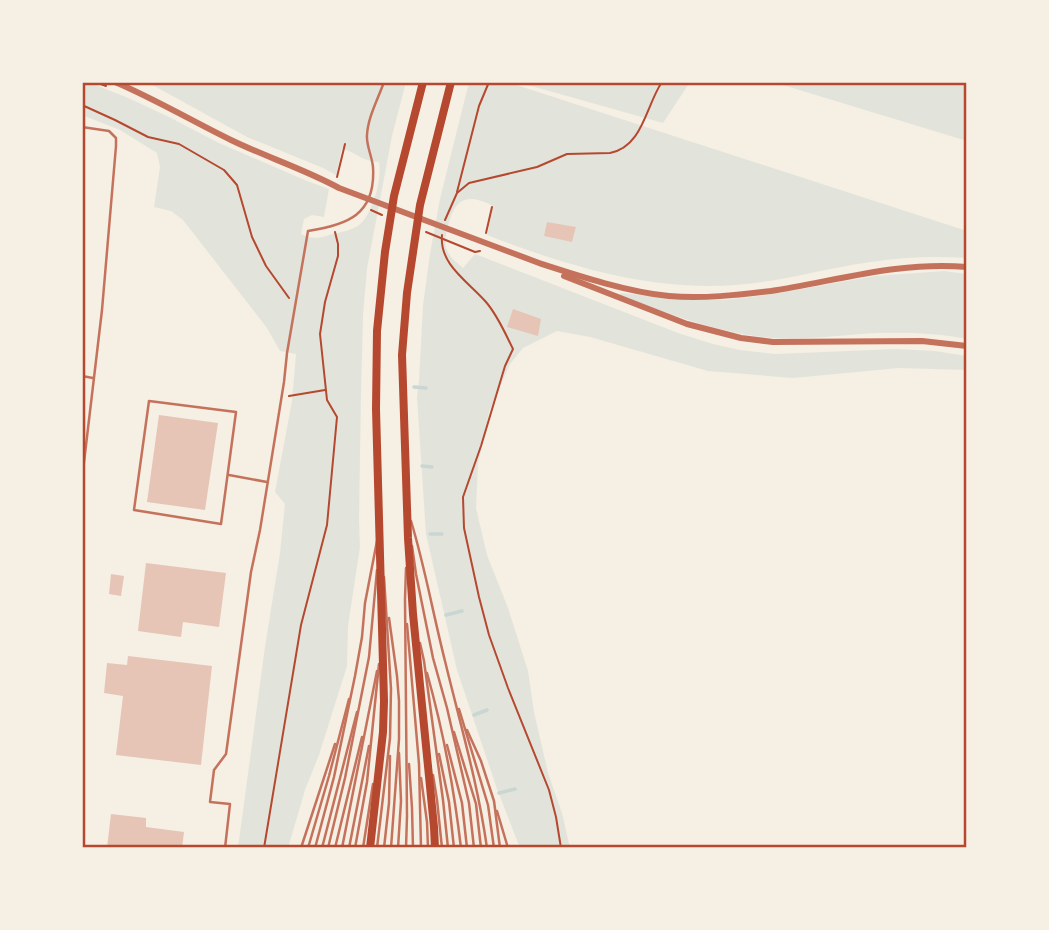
<svg xmlns="http://www.w3.org/2000/svg" width="1049" height="930" font-family="'Exo 2',sans-serif">
  <style>
    .green { fill: #e2e4dc }
    .lines { fill: none; stroke-linecap: round; stroke-linejoin: round }
    .stream { stroke: #c9d6d2; stroke-width: 3.5 }
    .building { fill: #e6c5b7 }
    .path { stroke: #b5482f; stroke-width: 2 }
    .service { stroke: #c5725c; stroke-width: 2.5 }
    .tertiary { stroke: #c5725c; stroke-width: 6 }
    .trunk { stroke: #b5482f; stroke-width: 8 }
    .neatline { fill: none; stroke: #b5482f; stroke-width: 2.5 }
  </style>
  <rect width="100%" height="100%" fill="#f6efe4"/>
  <g class="green">
    <path d="M82,82h6l38,15 41,19 52,27 88,38 22,8 -5,28 -12,-2 -8,4 -3,15c14,6 17,4 32,0 9,-2 19,-4 26,-9 14,-11 23,-46 20,-63 -17,-1 -21,-8 -37,-14l-6,27 -13,-7 -76,-31 -100,-55h259l-14,54 -25,133 -4,46 -2,79 -2,125 1,28 -12,79 -1,40 -28,89 -14,35 -17,58h-50l27,-201 15,-94 5,-49 -10,-12 17,-91 4,-47 -16,-3 -13,-23 -84,-108 -12,-9 -17,-4 6,-40 -3,-14 -37,-23 -38,-15z"/>
    <path d="M469,82h38l460,149v27c-32,-2 -64,-1 -96,4 -45,6 -90,20 -136,23 -86,6 -168,-19 -248,-50l6,-29c-29,-15 -40,-5 -46,25 -2,8 -3,14 1,21 3,7 10,11 15,16l12,-14 203,79 35,11 27,6 35,4 121,-5 39,2 32,5v14l-68,-2 -106,10 -85,-7 -118,-34 -33,-6 -34,17 -13,16 -21,48 -11,52 -2,44 11,47 21,53 20,63 6,41 14,61 14,40 8,35h-50l-23,-59 -40,-119 -31,-136 -9,-136 2,-17 4,-76 7,-51 10,-55z"/>
    <path d="M517,82h173l-27,41z"/>
    <path d="M773,82h194v59z"/>
    <path d="M944,271l23,3v65c-30,-6 -60,-7 -91,-6 -34,2 -68,7 -102,5 -54,-4 -104,-24 -155,-43l2,-2 62,6 41,1 43,-5 108,-19z"/>
  </g>
  <g class="lines">
    <g class="stream">
      <path d="M414,387l12,1"/>
      <path d="M422,466l10,1"/>
      <path d="M430,534h12"/>
      <path d="M446,615l16,-4"/>
      <path d="M474,715l13,-5"/>
      <path d="M499,793l16,-4"/>
    </g>
  </g>
  <g class="building">
    <path d="M547,222l29,5 -4,15 -28,-6z"/>
    <path d="M513,309l28,10 -3,17 -31,-9z"/>
    <path d="M159,415l59,8 -13,87 -58,-8z"/>
    <path d="M146,563l80,10 -7,54 -36,-5 -2,15 -43,-6z"/>
    <path d="M111,574l13,2 -3,20 -12,-2z"/>
    <path d="M128,656l84,10 -11,99 -85,-10 7,-59 -19,-3 3,-30 20,2z"/>
    <path d="M111,814l35,4v9l38,5 -2,16h-75z"/>
  </g>
  <g class="lines">
    <g class="path">
      <path d="M95,82l11,4"/>
      <path d="M82,105l33,15 33,17 31,7 45,26 13,15 15,52 14,29 23,32"/>
      <path d="M337,177l8,-33"/>
      <path d="M457,192l22,-86 10,-24"/>
      <path d="M371,210l11,5"/>
      <path d="M445,220l12,-27 12,-10 68,-16 30,-13 43,-1c33,-6 36,-48 52,-71"/>
      <path d="M426,232l49,20 5,-1"/>
      <path d="M486,233l6,-26"/>
      <path d="M442,235c-3,30 27,47 44,67 12,14 19,31 27,47l-8,17 -24,80 -18,51 1,31 15,69 10,38 19,53 41,102 7,27 5,31"/>
      <path d="M289,396l36,-6"/>
      <path d="M264,848l37,-223 26,-100 10,-108 -10,-17 -7,-66 5,-32 13,-46v-12l-3,-12"/>
    </g>
    <g class="service">
      <path d="M82,127l27,4 7,7v8l-14,164 -20,169"/>
      <path d="M82,376l11,2"/>
      <path d="M149,401l87,11 -15,112 -87,-14z"/>
      <path d="M229,475l38,7"/>
      <path d="M411,521c14,46 22,93 34,140 15,62 33,123 42,187"/>
      <path d="M412,546l4,28 17,84 14,50 22,95 5,45"/>
      <path d="M389,618l8,58 2,25v38l-8,109"/>
      <path d="M407,624l12,140 2,84"/>
      <path d="M420,643l4,18 19,139 5,48"/>
      <path d="M427,673c16,57 27,115 34,175"/>
      <path d="M459,709l29,96 6,43"/>
      <path d="M467,730l14,31 13,40 6,47"/>
      <path d="M454,732l22,72 5,44"/>
      <path d="M447,745l15,58 5,45"/>
      <path d="M439,754l10,48 5,46"/>
      <path d="M409,764l3,44 1,40"/>
      <path d="M433,775l4,25 5,48"/>
      <path d="M421,778l6,44 1,26"/>
      <path d="M497,811l11,37"/>
      <path d="M225,848l5,-44 -20,-2 4,-32 12,-16 25,-182 9,-42 24,-148 3,-29 21,-122c39,-6 68,-16 65,-64 -1,-11 -7,-22 -6,-32 1,-18 11,-36 17,-53"/>
      <path d="M301,848l34,-104"/>
      <path d="M308,848l21,-72 20,-77"/>
      <path d="M315,848l19,-71 21,-101 7,-39 3,-34 12,-62"/>
      <path d="M322,848l35,-136"/>
      <path d="M328,848l17,-70 24,-121 8,-87"/>
      <path d="M335,848l27,-111"/>
      <path d="M342,848l35,-177"/>
      <path d="M349,848l20,-102"/>
      <path d="M355,848l12,-66 12,-118"/>
      <path d="M363,848l10,-64"/>
      <path d="M377,848l13,-110 1,-49 -7,-112"/>
      <path d="M384,848l5,-45 1,-47"/>
      <path d="M398,848l3,-47 -2,-48"/>
      <path d="M406,848l1,-32 -2,-217 1,-31"/>
    </g>
    <g class="tertiary">
      <path d="M115,82c40,17 77,39 116,58 35,17 73,29 108,48l200,75c40,13 89,29 130,33 33,3 69,-1 102,-5 65,-10 128,-30 196,-24"/>
      <path d="M564,276l123,48 54,14 32,4 149,-1 45,5"/>
    </g>
    <g class="trunk">
      <path d="M370,848l13,-116 1,-31 -8,-292 1,-78 8,-79 9,-56 29,-114"/>
      <path d="M435,848l-1,-21 -21,-213 -5,-76 -6,-183 5,-62 13,-88 31,-123"/>
    </g>
  </g>
  <rect width="1049" height="930" fill="none" stroke="#f6efe4" stroke-width="168"/>
  <rect x="84" y="84" width="881" height="762" class="neatline"/>
</svg>
